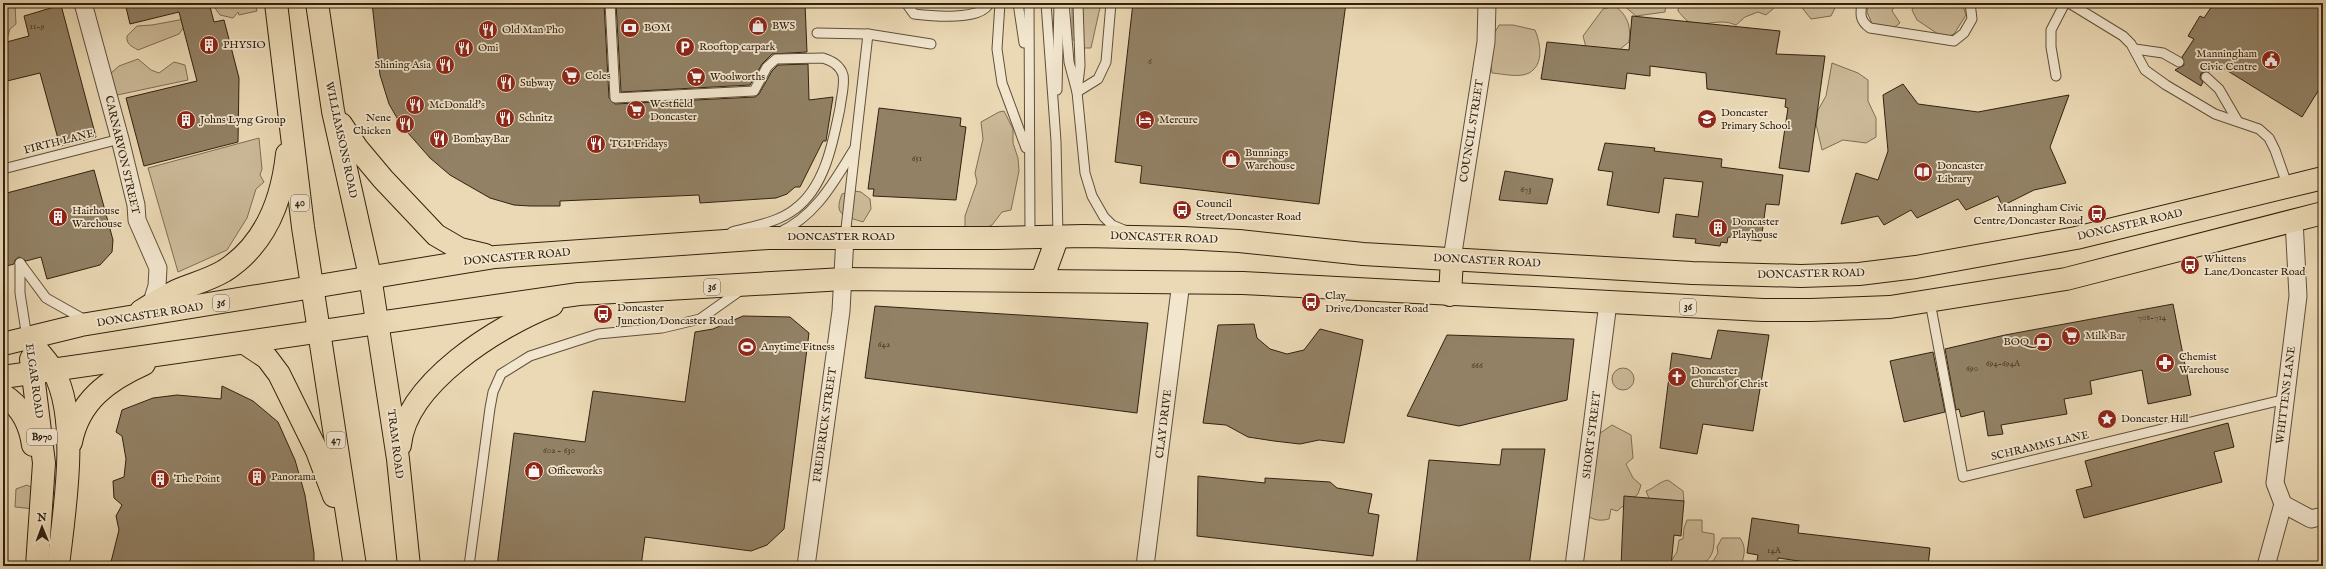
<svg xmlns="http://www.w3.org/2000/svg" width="2326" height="569" font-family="'IM FELL English',serif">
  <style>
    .green { fill: #ccba99; stroke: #7f6e54 }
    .building { fill: #928165; stroke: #32220f }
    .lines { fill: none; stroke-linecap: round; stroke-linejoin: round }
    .lane-casing { stroke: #605038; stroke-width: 11 }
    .street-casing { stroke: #605038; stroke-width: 19 }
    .primary-casing { stroke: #32220f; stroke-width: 24 }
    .lane { stroke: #f2e6cf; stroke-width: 9 }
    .street { stroke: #f2e6cf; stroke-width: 17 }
    .primary { stroke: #ebd9b5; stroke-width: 22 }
    .labels { text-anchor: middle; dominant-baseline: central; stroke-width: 3.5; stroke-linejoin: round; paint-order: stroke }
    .number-label { font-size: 9px; fill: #4a3a24 }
    .shield { fill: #f2e6cf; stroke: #6c5d49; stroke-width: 1 }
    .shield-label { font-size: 10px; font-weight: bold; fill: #32220f }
    .poi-label { font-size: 11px; fill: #32220f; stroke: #f2e6cf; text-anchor: start }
    .street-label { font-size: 11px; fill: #32220f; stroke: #f2e6cf }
  </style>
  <rect width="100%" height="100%" fill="#ebd9b5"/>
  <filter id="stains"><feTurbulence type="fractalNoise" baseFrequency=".005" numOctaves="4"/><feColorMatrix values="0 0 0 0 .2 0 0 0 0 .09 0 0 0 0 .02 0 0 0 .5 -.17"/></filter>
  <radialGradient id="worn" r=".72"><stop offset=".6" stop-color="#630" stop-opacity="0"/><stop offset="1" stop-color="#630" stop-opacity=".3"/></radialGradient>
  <g class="green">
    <path d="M3,3l12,2 1,19 -6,5 -4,13 -3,-1z"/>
    <path d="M216,3h39l2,8 -18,4 -1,-3 -5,6 -13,-3 -5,-7z"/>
    <path d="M1072,3h29l-10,45h-11l-8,-10z"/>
    <path d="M1624,3h42l-1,9 -29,4 -13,-11z"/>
    <path d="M1679,3h95v5l-8,7 -8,-3 -13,5 -9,8c-18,-8 -30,3 -47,-3 -4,-2 -8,-8 -11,-11z"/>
    <path d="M1803,3h33l1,1 -6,12 -20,3 -8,-10z"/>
    <path d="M1868,3h28l-4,8 8,12 -13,10 -14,-7 -6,-14z"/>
    <path d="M1916,3h46l4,12 -12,19 -10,4 -27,-18 -5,-10z"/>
    <path d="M1615,6c13,10 16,20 14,36l-15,12 -27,-3 -4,-15 20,-27z"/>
    <path d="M190,18l-11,16 -41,16c-7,-4 -12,-6 -11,-14l10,-10 15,-1z"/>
    <path d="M1499,25h14l22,5c5,12 10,34 -6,43 -10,5 -25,1 -37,0l-3,-30z"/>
    <path d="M138,59l13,11 8,3 15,-11 11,3 3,15 -71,15 -7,-21 9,-8z"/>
    <path d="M1832,63l26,10 10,7v21l8,17v19l-10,6 -23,-3 -21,10 -6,-26 2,-14 8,-14z"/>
    <path d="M1004,111l9,18v14l5,15 1,13 -8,39 -9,2 -10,13 -14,6 -13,-4v-11l12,-34 -2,-9 8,-34 -2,-17 18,-10z"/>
    <path d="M259,138l3,31 -2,6 4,7 -8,7 -9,29 -20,32 -49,22 -30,-104z"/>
    <path d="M854,191l7,1 9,7 1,10 -8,13c-18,-6 -30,-6 -21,-28z"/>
    <circle cx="1623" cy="379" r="11"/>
    <path d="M1612,425l19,10 2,23 -7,6 7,14 8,7 -3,9 -21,17 -6,-2 -2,10c-15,4 -22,-3 -33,-12l14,-67z"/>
    <path d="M1668,480l15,11 1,10 -33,2 -5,-12c9,-3 12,-9 22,-11z"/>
    <path d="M27,485l9,5 -2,19 -19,-2 1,-18z"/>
    <path d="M1687,520h15v12l12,2c2,35 -17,32 -46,32l9,-14 2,-12 4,-1 1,-11z"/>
    <path d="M1722,538h18c7,10 4,17 1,28h-31l8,-13 -1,-6z"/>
  </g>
  <g class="building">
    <path d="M125,3h84l5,19 10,-2 15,58 -1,64 -94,24 -18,-68 71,-17 -18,-69 -49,12z"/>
    <path d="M372,3h232l5,95 6,6 140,-7 4,-3 13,-23 6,-6 30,-1 1,36 24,-3 -7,44h-3l-23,46h-5l-8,7 -11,4 -76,5 -1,-8 -139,6v5h-30l-16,-1 -24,-7 -40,-23 -20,-17 -29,-33 -12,-21 -9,-29z"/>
    <path d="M616,3h189l2,49 -35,2 -10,10 -12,21 -129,7z"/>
    <path d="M1133,3h213l-27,201 -179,-21 2,-17 -27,-4z"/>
    <path d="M2214,3h109v80l-21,34 -87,-54 -6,9 -8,1 -1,5 3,4 -2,4 -26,-16 9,-5 -2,-8 12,-18 -6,-3 12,-20 4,2z"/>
    <path d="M61,5l35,132 -36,9 -20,-73 -37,9v-39l26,-7 -5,-20z"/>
    <path d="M1632,16l148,15 -4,23 49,2 -16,116 -30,-4 9,-60 -3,-1 1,-8 -79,-10 -1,-16 -56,-7v10l-23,-3 -2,16 -84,-10 6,-37 82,8z"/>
    <path d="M1903,84l15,20 60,8 91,-17 -19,52 16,36 -32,7 -32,16 -4,-10 -32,14 -8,-11 -41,19 -6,-8 -27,15 -6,-9 -37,8 15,-51 22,7 10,-29 -5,-56z"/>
    <path d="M879,108l82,10 -1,8 6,1 -10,73 -83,-4 1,-7h-6z"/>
    <path d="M1605,143l50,5 -1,3 68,8 -1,8 62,8 -4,30 -13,-1 -5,37 -33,-4 -1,6 -6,-1 -1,4 -25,-3 1,-4 -23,-2 3,-23 22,3 5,-35 -39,-4 -5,35 -52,-8 6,-33 -15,-2z"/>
    <path d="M94,170l19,70 -1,12 -12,13 -53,14 -6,-22 -15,4 -7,-4 -4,3 -1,4 -11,3v-73z"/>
    <path d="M1505,171l48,8 -6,25 -48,-4z"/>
    <path d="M2173,304l18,91 -43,9 -6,-34 -52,11 2,13 -28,5 3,15 -66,11 2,9 -15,2 -4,-25 -23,6 -2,-8 -3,1 -11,-61 60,-14z"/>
    <path d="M875,306l273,17 -11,90 -272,-35z"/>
    <path d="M743,316l47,1 19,16 -25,196 -17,16 -16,6 -106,-14 -4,29h-144l17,-133 71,9 8,-51 92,11 10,-70 18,-3z"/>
    <path d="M1254,324l3,14 13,11 17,5 17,-4 16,-21 43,11 -19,103 -25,-3 -19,4 -26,-3 -26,-4 -22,-12 -23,-2 15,-98z"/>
    <path d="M1718,330l51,5 -16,96 -50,-7 -6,30 -37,-6 12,-95 39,6z"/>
    <path d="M1447,335l127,4 -7,61 -108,26 -52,-10z"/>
    <path d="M1933,352l12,60 -41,10 -14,-61z"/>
    <path d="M222,386l31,15 25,21 17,38 10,35 9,58v13h-204l9,-36 -3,-14 6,-11 -8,-7 -1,-17 11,-4 2,-18 -4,-23 -6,-4 6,-22 31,-12 24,-3 44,4z"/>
    <path d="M2228,423l6,24 -20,5 8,30 -138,36 -8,-28 16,-4 -7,-25z"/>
    <path d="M1502,449h43l-16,117h-113l13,-106 71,5z"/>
    <path d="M1198,476l67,7v-5l65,4 7,6 35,6 -4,19 11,2 -6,41 -176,-20z"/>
    <path d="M1624,496l60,5 -3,35 -7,-1 -3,31h-50z"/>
    <path d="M1752,518l47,7 -1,8 132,15 -2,18h-116l1,-3 -35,-5 -1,8h-21l2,-11 -11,-2z"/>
  </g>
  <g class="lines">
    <g class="lane-casing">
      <g id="lane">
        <path d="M610,3l5,95 139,-7 13,-24 9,-8 47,-1c9,3 17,7 20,17 2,10 -2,23 -3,33 -7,34 -15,79 -45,101 -18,14 -42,17 -63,23"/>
        <path d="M906,3l8,11c17,2 68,7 75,-11"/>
        <path d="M1000,3l-3,46 5,34 24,65"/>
        <path d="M1018,3l6,40"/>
        <path d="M1029,3l1,234"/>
        <path d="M1046,3l10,138 2,95"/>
        <path d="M1064,3l5,59 8,30 21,-13 8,-17 5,-59"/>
        <path d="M1078,3l2,63 -3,26 8,81 7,23 12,21 8,8 12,5"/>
        <path d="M1862,3c-2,12 -2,18 8,25l84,13 10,-8 8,-14 -2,-16"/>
        <path d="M2069,3l54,33 8,8 14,26 21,15 49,29 44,15 10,9 6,12 13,37"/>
        <path d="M817,33l51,1 63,10"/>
        <path d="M2135,49l28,4 16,9"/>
        <path d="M2056,76l-5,-29v-17l14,-27"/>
        <path d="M2206,77l13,12 18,31"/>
        <path d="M1057,90l2,-87"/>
        <path d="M3,169l117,-30"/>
        <path d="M780,232c37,-17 54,-51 75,-84"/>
        <path d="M845,237l23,-203"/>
        <path d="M20,263l26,35 39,22"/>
        <path d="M20,263v30l7,45"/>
        <path d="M1930,302l33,175 323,-78"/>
        <path d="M469,566l21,-158 3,-16 8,-18 29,-18 68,-22 64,-6 38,-9 41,-29"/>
      </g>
    </g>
    <g class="street-casing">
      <g id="street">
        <path d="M83,3l37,136 16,66 1,15 21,48 -1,18 -6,19"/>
        <path d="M1452,259l34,-217 1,-39"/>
        <path d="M2283,504l28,15 12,-3"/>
        <path d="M806,566l35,-255 4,-74"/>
        <path d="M1145,566l36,-284"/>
        <path d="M1574,566l34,-263"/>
        <path d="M2266,566l17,-62 -8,-21 23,-187 -4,-76"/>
      </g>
    </g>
    <g class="primary-casing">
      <g id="primary">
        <path d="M276,3l27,224 52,339"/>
        <path d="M317,3l16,108 37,165 28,183 11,107"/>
        <path d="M341,124l16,24 26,31 53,56 24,14 25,6"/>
        <path d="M1042,280l16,-44"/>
        <path d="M1450,295l2,-36"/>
        <path d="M141,311c11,-7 23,-14 35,-20 16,-7 33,-11 48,-20 41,-26 58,-70 63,-117"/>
        <path d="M27,338c9,11 20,22 27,34 26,49 10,140 4,194"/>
        <path d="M3,344l78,-19 414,-68 273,-19h228l88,-2 99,2 56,3 124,13 329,19 109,3 58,-2 57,-7 160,-29 247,-60"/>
        <path d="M246,344l21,14 12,16 38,77 17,45"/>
        <path d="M31,359l13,104 -7,103"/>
        <path d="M3,377l576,-83 265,-15 399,4 520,27h48l79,-3 176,-28 257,-66"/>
        <path d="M3,395c18,11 27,29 30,50"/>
        <path d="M71,442c8,-41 37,-62 73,-78"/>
        <path d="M400,445c6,-62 98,-119 152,-140"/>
      </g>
    </g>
    <use href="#lane" class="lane"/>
    <use href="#street" class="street"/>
    <use href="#primary" class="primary"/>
  </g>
  <defs>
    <g id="shop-disc" transform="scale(1)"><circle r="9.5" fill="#8f2418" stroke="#f2e6cf"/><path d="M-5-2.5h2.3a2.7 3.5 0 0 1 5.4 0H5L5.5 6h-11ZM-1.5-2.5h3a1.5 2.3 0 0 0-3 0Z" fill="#fff"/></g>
    <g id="bank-disc" transform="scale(1)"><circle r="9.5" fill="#8f2418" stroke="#f2e6cf"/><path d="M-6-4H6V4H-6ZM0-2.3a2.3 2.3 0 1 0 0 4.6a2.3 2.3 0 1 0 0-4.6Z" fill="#fff"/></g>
    <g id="restaurant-disc" transform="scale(1)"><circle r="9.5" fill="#8f2418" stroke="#f2e6cf"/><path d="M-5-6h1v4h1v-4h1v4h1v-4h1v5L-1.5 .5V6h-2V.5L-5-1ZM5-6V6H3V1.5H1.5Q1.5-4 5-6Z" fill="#fff"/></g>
    <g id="building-disc" transform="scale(1)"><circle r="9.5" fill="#8f2418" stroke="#f2e6cf"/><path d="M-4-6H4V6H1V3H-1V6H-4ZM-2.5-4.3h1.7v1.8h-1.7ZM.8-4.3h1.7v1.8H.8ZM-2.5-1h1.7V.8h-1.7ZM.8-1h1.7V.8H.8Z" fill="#fff"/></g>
    <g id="parking-disc" transform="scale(1)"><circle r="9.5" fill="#8f2418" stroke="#f2e6cf"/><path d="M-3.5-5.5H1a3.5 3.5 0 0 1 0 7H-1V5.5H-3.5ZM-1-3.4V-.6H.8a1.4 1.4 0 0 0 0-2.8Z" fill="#fff"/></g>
    <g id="civic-disc" transform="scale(1)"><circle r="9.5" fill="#8f2418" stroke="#f2e6cf"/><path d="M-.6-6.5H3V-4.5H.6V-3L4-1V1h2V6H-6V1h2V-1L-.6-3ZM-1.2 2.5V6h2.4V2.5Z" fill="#fff"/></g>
    <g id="supermarket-disc" transform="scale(1)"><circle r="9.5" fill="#8f2418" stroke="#f2e6cf"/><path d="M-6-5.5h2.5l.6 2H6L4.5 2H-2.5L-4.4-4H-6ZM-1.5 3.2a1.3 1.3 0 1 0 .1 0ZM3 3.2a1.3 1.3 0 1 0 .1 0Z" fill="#fff"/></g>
    <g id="school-disc" transform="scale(1)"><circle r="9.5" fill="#8f2418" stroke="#f2e6cf"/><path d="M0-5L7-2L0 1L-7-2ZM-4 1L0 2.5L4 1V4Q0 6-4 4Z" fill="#fff"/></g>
    <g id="hotel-disc" transform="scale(1)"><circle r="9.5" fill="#8f2418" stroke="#f2e6cf"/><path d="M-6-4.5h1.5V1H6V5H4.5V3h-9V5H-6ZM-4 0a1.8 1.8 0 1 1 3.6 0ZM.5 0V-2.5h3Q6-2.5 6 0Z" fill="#fff"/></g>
    <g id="library-disc" transform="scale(1)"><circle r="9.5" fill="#8f2418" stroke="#f2e6cf"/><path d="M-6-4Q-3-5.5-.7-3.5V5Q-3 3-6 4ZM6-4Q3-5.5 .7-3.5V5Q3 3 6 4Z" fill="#fff"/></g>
    <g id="bus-disc" transform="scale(1)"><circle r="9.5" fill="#8f2418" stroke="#f2e6cf"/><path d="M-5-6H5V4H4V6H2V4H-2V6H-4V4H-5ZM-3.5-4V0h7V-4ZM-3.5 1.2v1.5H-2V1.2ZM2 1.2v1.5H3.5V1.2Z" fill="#fff"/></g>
    <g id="stadium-disc" transform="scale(1)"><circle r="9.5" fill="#8f2418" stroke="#f2e6cf"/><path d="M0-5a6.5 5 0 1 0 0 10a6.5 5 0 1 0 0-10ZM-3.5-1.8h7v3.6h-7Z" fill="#fff"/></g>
    <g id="pharmacy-disc" transform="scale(1)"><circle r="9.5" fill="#8f2418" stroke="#f2e6cf"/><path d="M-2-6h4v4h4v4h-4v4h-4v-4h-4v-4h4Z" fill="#fff"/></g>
    <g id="church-disc" transform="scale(1)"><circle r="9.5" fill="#8f2418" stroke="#f2e6cf"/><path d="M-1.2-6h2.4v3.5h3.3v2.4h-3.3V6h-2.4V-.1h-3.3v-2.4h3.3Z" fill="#fff"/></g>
    <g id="sight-disc" transform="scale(1)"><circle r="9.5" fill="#8f2418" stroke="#f2e6cf"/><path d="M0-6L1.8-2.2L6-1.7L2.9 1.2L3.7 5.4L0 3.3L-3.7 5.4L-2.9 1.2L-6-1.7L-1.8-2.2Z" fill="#fff"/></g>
  </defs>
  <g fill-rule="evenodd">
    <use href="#shop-disc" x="758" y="26"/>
    <use href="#bank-disc" x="630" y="28"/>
    <use href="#restaurant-disc" x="488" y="30"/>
    <use href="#building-disc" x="209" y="45"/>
    <use href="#parking-disc" x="685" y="47"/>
    <use href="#restaurant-disc" x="464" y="48"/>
    <use href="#civic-disc" x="2271" y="60"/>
    <use href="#restaurant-disc" x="445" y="65"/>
    <use href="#supermarket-disc" x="571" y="76"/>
    <use href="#supermarket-disc" x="696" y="77"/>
    <use href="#restaurant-disc" x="506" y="83"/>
    <use href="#restaurant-disc" x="415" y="105"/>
    <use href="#supermarket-disc" x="636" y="110"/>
    <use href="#restaurant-disc" x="505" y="118"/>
    <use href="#school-disc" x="1707" y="119"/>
    <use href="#building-disc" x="186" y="120"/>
    <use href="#hotel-disc" x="1145" y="120"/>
    <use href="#restaurant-disc" x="405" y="124"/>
    <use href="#restaurant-disc" x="439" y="139"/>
    <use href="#restaurant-disc" x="596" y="144"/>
    <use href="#shop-disc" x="1231" y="159"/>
    <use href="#library-disc" x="1923" y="172"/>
    <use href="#bus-disc" x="1182" y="210"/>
    <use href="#bus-disc" x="2097" y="214"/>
    <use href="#building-disc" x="58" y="217"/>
    <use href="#building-disc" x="1718" y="228"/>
    <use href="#bus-disc" x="2190" y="265"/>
    <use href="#bus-disc" x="1311" y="302"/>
    <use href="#bus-disc" x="603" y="314"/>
    <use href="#supermarket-disc" x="2071" y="336"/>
    <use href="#bank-disc" x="2043" y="342"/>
    <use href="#stadium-disc" x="747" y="347"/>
    <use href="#pharmacy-disc" x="2165" y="363"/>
    <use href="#church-disc" x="1677" y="377"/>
    <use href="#sight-disc" x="2107" y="419"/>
    <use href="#shop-disc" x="534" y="471"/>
    <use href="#building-disc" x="257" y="477"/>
    <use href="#building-disc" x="160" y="479"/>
  </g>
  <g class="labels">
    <g class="number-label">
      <text x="37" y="26">11-9</text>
      <text x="1150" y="61">6</text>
      <text x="917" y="158">651</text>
      <text x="1526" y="189">673</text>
      <text x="2152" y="317">708-714</text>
      <text x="884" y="344">642</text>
      <text x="2003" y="363">694-694A</text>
      <text x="1477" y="365">666</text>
      <text x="1972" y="368">690</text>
      <text x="559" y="450">602 - 630</text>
      <text x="1774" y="550">14A</text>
    </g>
    <g class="shield">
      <rect x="291" y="195" width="18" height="16" rx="3"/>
      <rect x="704" y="279" width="16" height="16" rx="3"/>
      <rect x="213" y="295" width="16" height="16" rx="3"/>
      <rect x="1680" y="299" width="16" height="16" rx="3"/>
      <rect x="27" y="429" width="30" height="16" rx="3"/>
      <rect x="327" y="432" width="18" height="16" rx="3"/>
    </g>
    <g class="shield-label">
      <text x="300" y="203">40</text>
      <text x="712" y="287">36</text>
      <text x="221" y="303">36</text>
      <text x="1688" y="307">36</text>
      <text x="42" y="437">B970</text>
      <text x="336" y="440">47</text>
    </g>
    <g class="poi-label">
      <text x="772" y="26">BWS</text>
      <text x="644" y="28">BOM</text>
      <text x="502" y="30">Old Man Pho</text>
      <text x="223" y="45">PHYSIO</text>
      <text x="699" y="47">Rooftop carpark</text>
      <text x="478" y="48">Omi</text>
      <text x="2257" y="54" text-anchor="end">Manningham<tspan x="2257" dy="13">Civic Centre</tspan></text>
      <text x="431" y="65" text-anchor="end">Shining Asia</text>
      <text x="585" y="76">Coles</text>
      <text x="710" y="77">Woolworths</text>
      <text x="520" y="83">Subway</text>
      <text x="650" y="104">Westfield<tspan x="650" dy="13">Doncaster</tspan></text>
      <text x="429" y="105">McDonald's</text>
      <text x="1721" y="113">Doncaster<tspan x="1721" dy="13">Primary School</tspan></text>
      <text x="391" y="118" text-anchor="end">Nene<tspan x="391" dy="13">Chicken</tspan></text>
      <text x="519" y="118">Schnitz</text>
      <text x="200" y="120">Johns Lyng Group</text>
      <text x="1159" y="120">Mercure</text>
      <text x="453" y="139">Bombay Bar</text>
      <text x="610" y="144">TGI Fridays</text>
      <text x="1245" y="153">Bunnings<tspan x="1245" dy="13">Warehouse</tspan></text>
      <text x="1937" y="166">Doncaster<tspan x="1937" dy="13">Library</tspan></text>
      <text x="1196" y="204">Council<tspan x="1196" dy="13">Street/Doncaster Road</tspan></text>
      <text x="2083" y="208" text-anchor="end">Manningham Civic<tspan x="2083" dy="13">Centre/Doncaster Road</tspan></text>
      <text x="72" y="211">Hairhouse<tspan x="72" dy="13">Warehouse</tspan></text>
      <text x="1732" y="222">Doncaster<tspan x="1732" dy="13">Playhouse</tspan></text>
      <text x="2204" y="259">Whittens<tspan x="2204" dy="13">Lane/Doncaster Road</tspan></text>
      <text x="1325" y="296">Clay<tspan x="1325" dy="13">Drive/Doncaster Road</tspan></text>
      <text x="617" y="308">Doncaster<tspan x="617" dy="13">Junction/Doncaster Road</tspan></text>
      <text x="2085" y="336">Milk Bar</text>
      <text x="2029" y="342" text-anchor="end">BOQ</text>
      <text x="761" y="347">Anytime Fitness</text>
      <text x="2179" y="357">Chemist<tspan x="2179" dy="13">Warehouse</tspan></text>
      <text x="1691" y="371">Doncaster<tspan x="1691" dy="13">Church of Christ</tspan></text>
      <text x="2121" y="419">Doncaster Hill</text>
      <text x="548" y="471">Officeworks</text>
      <text x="271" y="477">Panorama</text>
      <text x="174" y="479">The Point</text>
    </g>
    <g class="street-label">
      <text transform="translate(1472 131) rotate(-81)">COUNCIL STREET</text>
      <text transform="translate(341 140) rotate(78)">WILLIAMSONS ROAD</text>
      <text transform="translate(59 142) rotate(-14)">FIRTH LANE</text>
      <text transform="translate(122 155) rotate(77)">CARNARVON STREET</text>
      <text transform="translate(2130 225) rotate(-13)">DONCASTER ROAD</text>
      <text x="841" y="237">DONCASTER ROAD</text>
      <text transform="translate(1164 238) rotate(2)">DONCASTER ROAD</text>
      <text transform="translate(517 257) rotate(-5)">DONCASTER ROAD</text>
      <text transform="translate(1487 261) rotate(3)">DONCASTER ROAD</text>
      <text transform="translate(1811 274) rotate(-1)">DONCASTER ROAD</text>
      <text transform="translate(150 315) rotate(-9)">DONCASTER ROAD</text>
      <text transform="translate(34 381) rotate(82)">ELGAR ROAD</text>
      <text transform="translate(2286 395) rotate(-83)">WHITTENS LANE</text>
      <text transform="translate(1164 424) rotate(-83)">CLAY DRIVE</text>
      <text transform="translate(825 425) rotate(-82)">FREDERICK STREET</text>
      <text transform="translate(1592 435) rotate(-83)">SHORT STREET</text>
      <text transform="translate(395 444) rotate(83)">TRAM ROAD</text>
      <text transform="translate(2040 446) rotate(-13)">SCHRAMMS LANE</text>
    </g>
  </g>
  <rect width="2326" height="569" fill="none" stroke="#ebd9b5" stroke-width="16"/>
  <rect x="4" y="4" width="2318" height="561" fill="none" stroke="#32220f" stroke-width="2"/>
  <rect x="8" y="8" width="2310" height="553" fill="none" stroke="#32220f"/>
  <g transform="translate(42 527) rotate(359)" stroke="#f2e6cf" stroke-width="3" paint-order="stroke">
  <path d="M0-3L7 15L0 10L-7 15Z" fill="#32220f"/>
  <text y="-6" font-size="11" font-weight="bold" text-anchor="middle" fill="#32220f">N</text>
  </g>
  <rect width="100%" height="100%" filter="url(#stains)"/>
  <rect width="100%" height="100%" fill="url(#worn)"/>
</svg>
